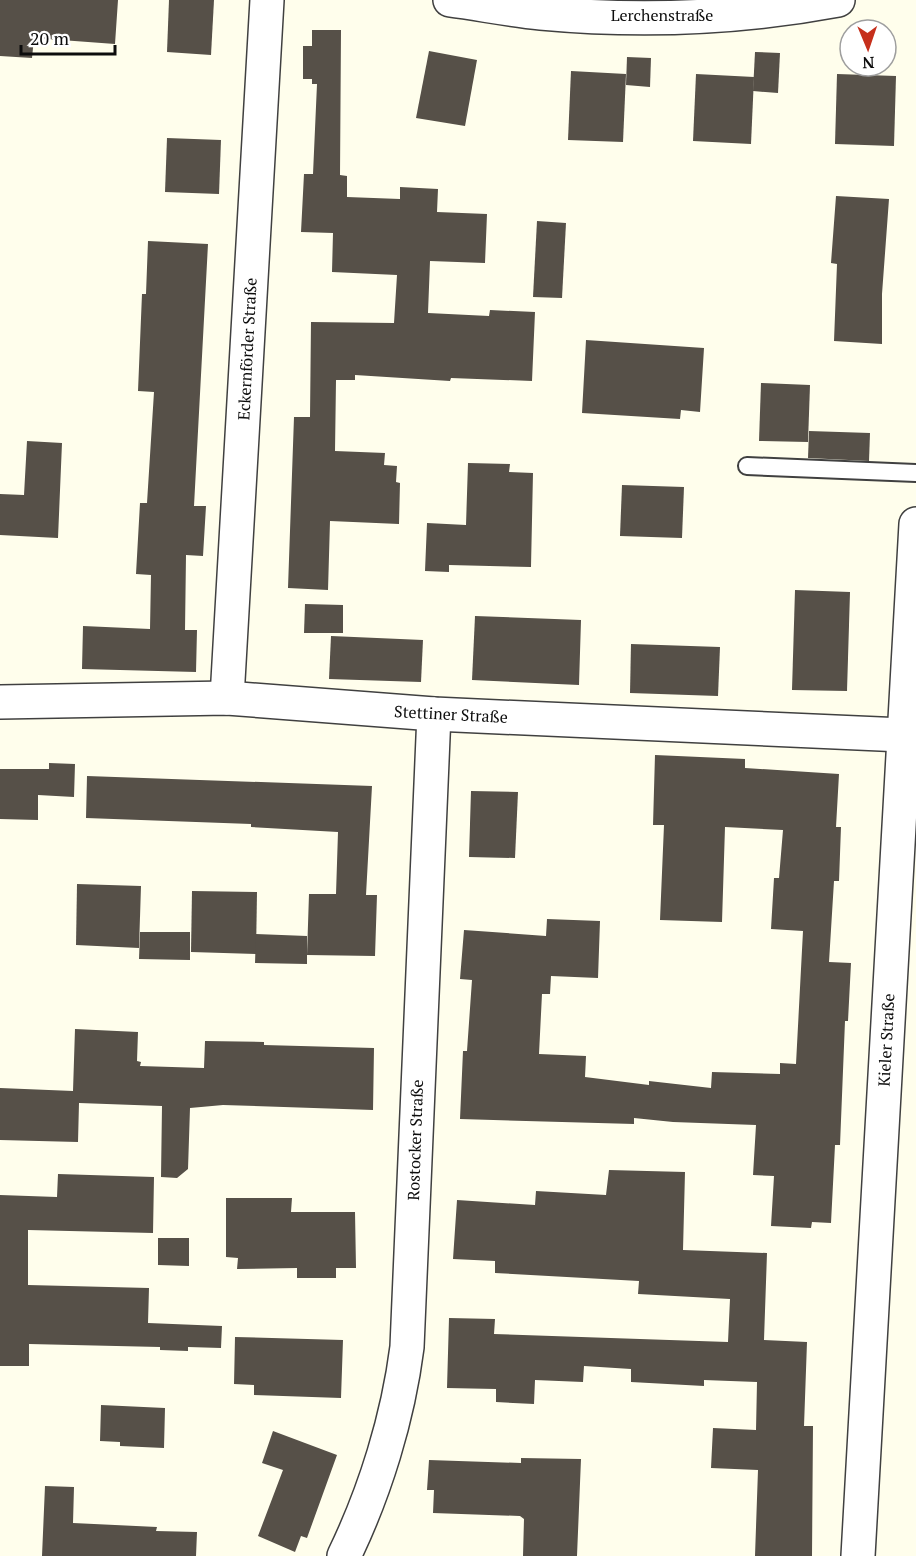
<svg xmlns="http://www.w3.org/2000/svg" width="916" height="1556" font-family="'PT Serif',serif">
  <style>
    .building { fill: #565048 }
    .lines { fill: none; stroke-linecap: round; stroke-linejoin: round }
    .lane-casing { stroke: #404040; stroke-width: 20 }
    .street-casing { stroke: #404040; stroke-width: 36 }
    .lane { stroke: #fff; stroke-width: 16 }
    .street { stroke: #fff; stroke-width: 33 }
    .labels { text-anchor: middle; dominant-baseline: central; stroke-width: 6; stroke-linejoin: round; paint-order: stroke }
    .street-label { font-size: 16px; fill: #0d0d0d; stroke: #fff }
  </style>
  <rect width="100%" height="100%" fill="#fffeec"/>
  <g class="building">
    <path d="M0,0h118l-3,44 -81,-6 -2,20 -32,-2z"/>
    <path d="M169,0h45l-3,55 -44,-3z"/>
    <path d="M312,30h29l-1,145 7,1v21l53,2v-12l38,2 -1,23 50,2 -2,49 -55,-2 -2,52 61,3 1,-6 45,2 -3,69 -81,-3 -1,3 -95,-6v5h-19l-1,71 50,2 -1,12 13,1 -1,16 4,1 -1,41 -69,-3 -2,69 -40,-2 6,-171h16l1,-95 83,1 3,-48 -65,-3 1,-39 -32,-1 3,-58h9l4,-90h-5v-5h-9v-33h9z"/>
    <path d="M429,51l48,9 -12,66 -49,-8z"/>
    <path d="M755,52l25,1 -2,40 -25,-2z"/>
    <path d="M627,57l24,1 -1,29 -24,-2z"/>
    <path d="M571,71l55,3 -3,68 -55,-2z"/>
    <path d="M696,74l58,3 -3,67 -58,-3z"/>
    <path d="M837,74l59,2 -2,70 -59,-2z"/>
    <path d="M167,138l54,2 -2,54 -54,-2z"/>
    <path d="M836,196l53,3 -7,95v50l-48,-3 3,-77 -6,-1z"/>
    <path d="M537,221l29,2 -4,75 -29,-1z"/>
    <path d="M148,241l60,3 -14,262h12l-3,50 -17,-1 -1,75h12l-1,42 -114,-3 1,-43 67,3 1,-54 -15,-1 4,-71h7l7,-111 -16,-1 4,-97h4z"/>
    <path d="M586,340l118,8 -4,64 -19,-2 -1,9 -98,-6z"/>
    <path d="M761,383l49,2 -2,57 -49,-1z"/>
    <path d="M809,431l61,2 -1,28 -61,-3z"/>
    <path d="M27,441l35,2 -4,95 -58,-3v-41l24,1z"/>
    <path d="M468,463l42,1 -1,8 24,1 -2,94 -82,-2v7l-24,-1 2,-48 39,2z"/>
    <path d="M622,485l62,2 -2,51 -62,-2z"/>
    <path d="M795,590l55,2 -3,99 -55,-1z"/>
    <path d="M305,604l38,1v28h-39z"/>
    <path d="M475,616l106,4 -2,65 -107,-5z"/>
    <path d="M331,636l92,4 -2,42 -92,-3z"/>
    <path d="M631,644l89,3 -2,49 -88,-3z"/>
    <path d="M655,755l90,4v9l94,6 -3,53h5l-2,54h-5l-5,81 22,1 -3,58h-3l-5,124h-5l-4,78 -19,-1 -1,6 -40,-2 3,-50 -21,-1 3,-50 -83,-3 -39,-4v6l-174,-5 3,-68h4l5,-71 -12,-1 4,-49 82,6 1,-17 53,2 -2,57 -47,-2 -1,18h-8l-3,60 47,2 -1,21 64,8v-4l62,7 1,-16 68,2v-11l16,1 7,-133 -32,-2 3,-51h5l4,-48 -58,-3 -3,95 -62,-2 4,-95h-11z"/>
    <path d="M49,763l26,1 -1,33 -36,-2v25l-38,-1v-50h49z"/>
    <path d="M87,776l285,10 -6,109h11l-2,61 -68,-1 2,-61h27l2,-62 -87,-5v-3l-165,-6z"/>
    <path d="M471,791l47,1 -3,66 -46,-1z"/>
    <path d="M77,884l64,2 -2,62 -63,-3z"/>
    <path d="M192,891l65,1 -1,62 -65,-2z"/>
    <path d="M140,932h50v28l-51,-1z"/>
    <path d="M256,934l51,2v28l-52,-1z"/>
    <path d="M75,1029l63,3 -1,29 4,1 -1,4 64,2 1,-27 59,1v3l110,3 -1,62 -150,-5 -33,3 -2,61 -11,9 -16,-1 1,-71 -83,-3 -1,39 -78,-2v-52l73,3z"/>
    <path d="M609,1170l76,2 -2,78 84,3 -3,87 43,2 -3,84h9l-1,130h-57l3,-86 -47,-2 2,-40 43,2 1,-48 -53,-2v6l-73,-4v-13l-47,-3 -1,16 -48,-2 -1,24 -38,-2v-13l-49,-1 2,-70 46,1 -1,15 234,8 2,-43 -92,-5 1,-13 -144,-8v-12l-42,-2 4,-59 78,5 1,-14 70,4z"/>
    <path d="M58,1174l96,3 -1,56 -125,-3v55l121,3 -1,35 74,3 -1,22 -33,-1v4l-28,-1v-3l-131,-3v22h-29v-171l57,2z"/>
    <path d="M226,1198h66l-1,14h64l1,56h-20v10h-39v-10l-60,1 1,-11 -12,-1z"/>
    <path d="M158,1238h31v28l-31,-1z"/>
    <path d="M235,1337l108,3 -2,58 -87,-3v-10l-20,-1z"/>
    <path d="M101,1405l64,3 -1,40 -44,-2v-4l-20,-1z"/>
    <path d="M273,1431l64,24 -30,83 -6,-2 -6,16 -37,-16 25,-66 -21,-7z"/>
    <path d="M521,1458l60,1 -4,97h-54l1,-37 -4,-3 -87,-3 1,-23h-7l2,-30 92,3z"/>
    <path d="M45,1486l29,1 -1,36 84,4 -1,4 41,1 -1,24h-154z"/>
  </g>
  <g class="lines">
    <g class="lane-casing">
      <path id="lane" d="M747,466l169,7"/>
    </g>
    <g class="street-casing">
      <g id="street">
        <path d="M450,0c30,4 61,10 91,13 98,9 201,5 297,-13"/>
        <path d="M227,698l40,-698"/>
        <path d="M0,702l227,-4 207,16 469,21"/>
        <path d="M344,1556c31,-64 54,-138 63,-209l27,-633"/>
        <path d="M858,1556l58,-1032"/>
      </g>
    </g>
    <use href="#lane" class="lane"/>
    <use href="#street" class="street"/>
  </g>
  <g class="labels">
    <g class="street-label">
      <text x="662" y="15">Lerchenstraße</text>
      <text transform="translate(247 349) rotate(-87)">Eckernförder Straße</text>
      <text transform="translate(451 714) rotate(3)">Stettiner Straße</text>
      <text transform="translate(886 1040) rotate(-87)">Kieler Straße</text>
      <text transform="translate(415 1140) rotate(-88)">Rostocker Straße</text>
    </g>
  </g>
  <g transform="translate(868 48) rotate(178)"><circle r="28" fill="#ffffff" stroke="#9e9e9e" stroke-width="1.5"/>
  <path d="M0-4.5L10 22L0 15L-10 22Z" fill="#c62f1b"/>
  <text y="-9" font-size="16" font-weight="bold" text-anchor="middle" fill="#0d0d0d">N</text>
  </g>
  <path d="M21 45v9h94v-9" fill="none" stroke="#0d0d0d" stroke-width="3"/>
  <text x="30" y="45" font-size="18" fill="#0d0d0d" stroke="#ffffff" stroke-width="4.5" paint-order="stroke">20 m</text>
</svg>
